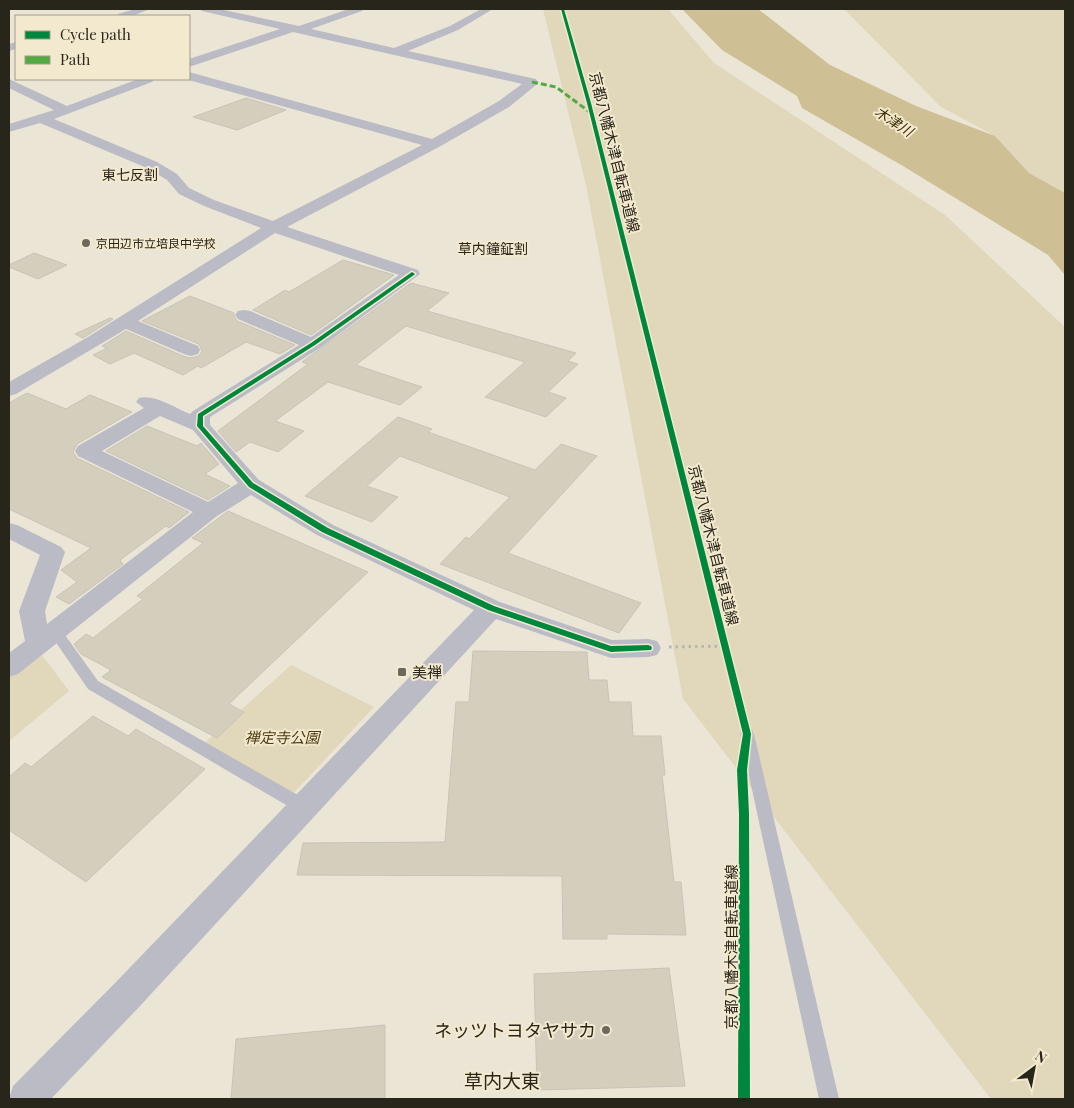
<svg xmlns="http://www.w3.org/2000/svg" width="1074" height="1108" font-family="'Playfair Display','Noto Sans JP',serif">
  <style>
    .green { fill: #e1d7ba }
    .water { fill: #cebf94 }
    .building { fill: #d4cfbd; stroke: #c8c3b7 }
    .lines { fill: none; stroke-linecap: round; stroke-linejoin: round }
    .path { stroke: #b5b5b7; stroke-width: 3; stroke-dasharray: 2.5 4; stroke-linecap: butt }
    .service { fill: #bbbbc6; fill-rule: evenodd }
    .minor { fill: #bbbbc6; fill-rule: evenodd }
    .quiet { stroke: #53aa42; stroke-width: 3; stroke-dasharray: 6 3; stroke-linecap: butt }
    .cycleway-casing { stroke: #f3e9ce; stroke-width: 3 }
    .cycleway { fill: #00873e; fill-rule: evenodd }
    .poi-dot { fill: #6c685c; stroke: #f3e9ce; stroke-width: 2 }
    .labels { text-anchor: middle; dominant-baseline: central; stroke-width: 4; stroke-linejoin: round; paint-order: stroke }
    .far-poi-label { font-size: 12px; fill: #28251a; stroke: #f3e9ce; text-anchor: start }
    .far-water-label { font-size: 14px; font-style: italic; fill: #3b2d00; stroke: #f3e9ce }
    .far-neighbourhood-label { font-size: 14px; fill: #28251a; stroke: #f3e9ce }
    .street-label { font-size: 15px; fill: #28251a; stroke: #f3e9ce }
    .poi-label { font-size: 15px; fill: #28251a; stroke: #f3e9ce; text-anchor: start }
    .park-label { font-size: 15px; font-style: italic; fill: #4c3e12; stroke: #f3e9ce }
    .near-poi-label { font-size: 18px; fill: #28251a; stroke: #f3e9ce; text-anchor: end }
    .near-neighbourhood-label { font-size: 19px; fill: #28251a; stroke: #f3e9ce }
  </style>
  <rect width="100%" height="100%" fill="#ebe5d6"/>
  <g class="green">
    <path d="M543,9h125l46,54 231,152 120,112v772h-74l-308,-400 -97,-514z"/>
    <path d="M844,9h221v184l-36,-20 -34,-37 -54,-29z"/>
    <path d="M39,651l30,40 -60,50v-66z"/>
    <path d="M291,665l83,42 -84,90 -88,-52z"/>
  </g>
  <path class="water" d="M682,9h76l72,56 86,41 79,30 34,37 36,20v82l-17,-20 -145,-89 -101,-58 -5,-12 -75,-46z"/>
  <g class="building">
    <path d="M246,98l40,12 -49,20 -44,-13z"/>
    <path d="M34,253l33,12 -29,14 -29,-12v-2z"/>
    <path d="M343,260l51,15 -83,60 -58,-25 32,-20 4,2z"/>
    <path d="M411,283l38,10 -22,18 149,42 -8,8 10,3 -30,28 18,6 -20,19 -61,-20 40,-35 -119,-36 -50,39 66,22 -22,18 -72,-23 -53,39 29,10 -26,21 -28,-10 -14,10 -18,-21 90,-67 -6,-2z"/>
    <path d="M190,296l44,17v3l3,5 58,24 -15,9 -34,-12 -45,26 -3,-2 -15,9 -49,-22 -24,11 -17,-9 14,-7 -5,-2 24,-15 57,25 7,2 9,-2 3,-5 -3,-7 -57,-23z"/>
    <path d="M110,318l3,1 -30,19 -8,-4z"/>
    <path d="M27,393l39,16 24,-14 42,17 -55,32 -4,8 4,6 112,54 -20,16 -3,-2 -46,34 3,4 -54,40 -13,-7 21,-15 -16,-12 30,-22 -82,-39v-106z"/>
    <path d="M398,417l34,12 -4,3 107,38 26,-26 36,12 -89,97 133,50 -22,30 -179,-69 26,-27 3,2 41,-42 -110,-41 -33,30 31,11 -26,25 -67,-26z"/>
    <path d="M147,426l50,20 4,-3 18,21 -14,10 25,12 -22,14 -102,-49z"/>
    <path d="M228,511l140,61 -139,132 15,8 -27,26 -115,-61 9,-7 -30,-16 -7,-10 12,-10 7,4 50,-39 -6,-3 66,-53 -11,-5z"/>
    <path d="M473,651l114,1 2,28h18l2,22h22l2,34h28l4,39h-3l12,107h7l5,53 -79,-1v5h-44l-1,-63 -265,-1 6,-32 142,-1 11,-140h13z"/>
    <path d="M93,716l35,20 8,-7 69,40 -119,113 -77,-52v-53l16,-14 6,4z"/>
    <path d="M669,968l16,118 -148,4 -3,-116z"/>
    <path d="M385,1025v74h-154l5,-60z"/>
  </g>
  <g class="lines">
    <path class="path" d="M669,647l56,-1"/>
    <g class="service">
      <path d="M55,626l5,2 38,53 212,121 2,5 -2,5 -6,1 -6,-1 -210,-123 -40,-58 2,-3z"/>
      <path d="M747,728l5,2 2,4 85,365h-20l-79,-365 2,-4z"/>
    </g>
    <g class="minor">
      <path d="M135,9h15l-18,7h-15l1,-2z"/>
      <path d="M201,9h18l80,17 50,-17h14l-1,2 -51,18 83,19 56,-22 31,-17h12l-35,21 -50,21 128,28 2,3 -2,3 -27,22 -70,40 -152,80 131,43 2,4 -100,74 -110,69v8l49,55 74,45 167,77 112,38 36,-1 9,2 4,7 -4,7 -9,2 -37,1 -115,-39 -356,387 -89,93h-42l4,-13 103,-104 358,-372 -157,-75 -66,-40 -34,21 -199,158 -9,3v-24l16,-12 -6,-30 21,-56 -31,-16v-16l8,2 44,22 4,5 -20,59 2,13 146,-112 -115,-56 -3,-5 3,-5 66,-38 -8,-6 3,-4c16,-4 36,10 51,16l3,-3 106,-66 -61,-26 -3,-4 3,-4 6,-1 6,1 61,26 88,-62 -124,-42 -137,88 60,25 2,4 -2,4 -7,2 -7,-2 -58,-25 -110,65 -7,2v-14l79,-45 173,-109 -57,-22 -25,-12 -12,-14 -20,-12 -107,-45 -31,9v-8l45,-14 -45,-22v-9l58,27 71,-27h16l-2,3 -98,37 103,43 20,12 12,14 25,12 59,21 149,-76 -237,-66h4v-7l243,67 67,-38 23,-17 -229,-52 -104,35v-8l91,-30 -78,-18zM160,416l33,14 45,53 -30,19 -106,-51z"/>
      <path d="M16,42v7l-7,2v-7z"/>
    </g>
    <path class="quiet" d="M532,82l24,5 35,26"/>
    <g class="cycleway-casing">
      <g id="cycleway">
        <path d="M561,9h3l27,94 160,631 -4,36 2,44 1,285h-12l1,-285 -2,-44 6,-36 -156,-631z"/>
        <path d="M412,272l3,2 -1,1 -99,70 -112,71v10l50,57 75,45 166,78 117,40 37,-1 3,1 1,2 -1,2 -40,2 -123,-42 -166,-78 -73,-45 -52,-61 1,-12 113,-71z"/>
      </g>
    </g>
    <use href="#cycleway" class="cycleway"/>
  </g>
  <g class="poi-dot">
    <circle cx="86" cy="243" r="5"/>
    <rect x="397" y="667" width="10" height="10" rx="2.5"/>
    <circle cx="606" cy="1030" r="5"/>
  </g>
  <g class="labels">
    <g class="far-poi-label">
      <text x="96" y="243">京田辺市立培良中学校</text>
    </g>
    <g class="far-water-label">
      <text transform="translate(894 121) rotate(33)">木津川</text>
    </g>
    <g class="far-neighbourhood-label">
      <text x="130" y="174">東七反割</text>
      <text x="493" y="248">草内鐘鉦割</text>
    </g>
    <g class="street-label">
      <text transform="translate(615 152) rotate(76)">京都八幡木津自転車道線</text>
      <text transform="translate(714 545) rotate(76)">京都八幡木津自転車道線</text>
      <text transform="translate(731 947) rotate(-90)">京都八幡木津自転車道線</text>
    </g>
    <g class="poi-label">
      <text x="412" y="672">美禅</text>
    </g>
    <g class="park-label">
      <text x="282" y="737">禅定寺公園</text>
    </g>
    <g class="near-poi-label">
      <text x="596" y="1030">ネッツトヨタヤサカ</text>
    </g>
    <g class="near-neighbourhood-label">
      <text x="502" y="1080">草内大東</text>
    </g>
  </g>
  <rect width="1074" height="1108" fill="none" stroke="#28251a" stroke-width="20"/>
  <rect x="15" y="15" width="175" height="65" fill="#f3e9ce" stroke="#a29b86"/>
  <rect x="25" y="31" width="25" height="8" fill="#00873e" stroke="#a29b86"/>
  <text x="60" y="40" font-size="15" fill="#28251a">Cycle path</text>
  <rect x="25" y="56" width="25" height="8" fill="#53aa42" stroke="#a29b86"/>
  <text x="60" y="65" font-size="15" fill="#28251a">Path</text>
  <g transform="translate(1034 1068) rotate(32)" stroke="#f3e9ce" stroke-width="4" paint-order="stroke">
  <path d="M0-4L9 19L0 12L-9 19Z" fill="#28251a"/>
  <text y="-8" font-size="14" font-weight="bold" text-anchor="middle" fill="#28251a">N</text>
  </g>
</svg>
